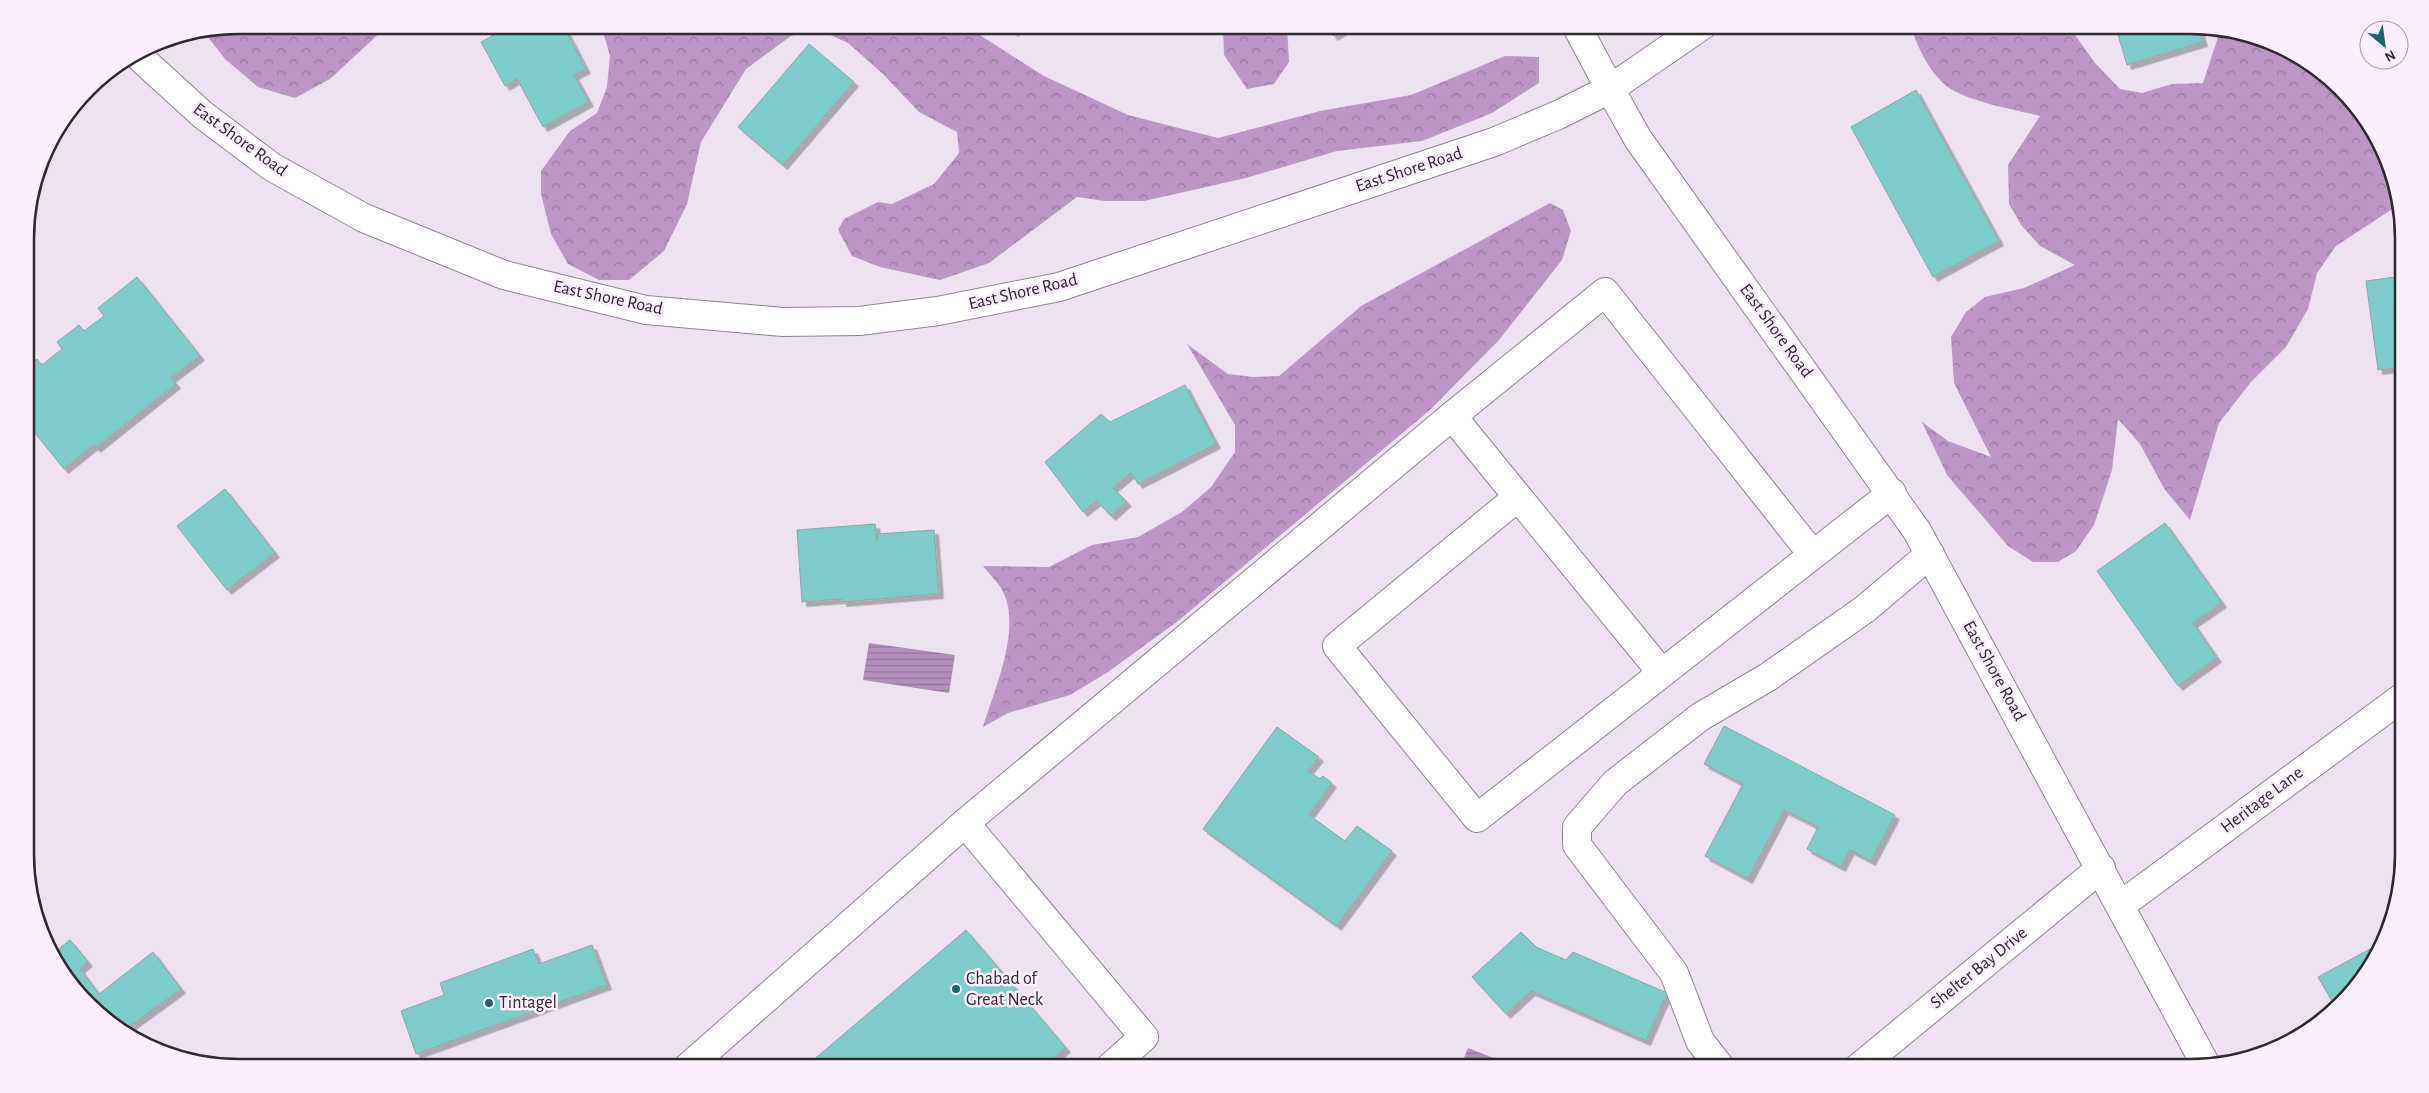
<svg xmlns="http://www.w3.org/2000/svg" width="2429" height="1093" font-family="'Alegreya Sans',sans-serif">
  <style>
    .forest { fill: url(#forest-crowns) }
    .water { fill: url(#water-rules) }
    .building { fill: #7ecbcc; stroke: #8ea5a5; filter: url(#shadow) }
    .lines { fill: none; stroke-linecap: round; stroke-linejoin: round }
    .minor-casing { stroke: #918594; stroke-width: 30 }
    .major-casing { stroke: #918594; stroke-width: 30 }
    .minor { stroke: #fff; stroke-width: 28 }
    .major { stroke: #fff; stroke-width: 28 }
    .poi-dot { fill: #1a6769; stroke: #fceeff; stroke-width: 2 }
    .labels { text-anchor: middle; dominant-baseline: central; stroke-width: 5; stroke-linejoin: round; paint-order: stroke }
    .street-label { font-size: 18px; fill: #2f2a30; stroke: #fceeff }
    .poi-label { font-size: 18px; fill: #2f2a30; stroke: #fceeff; text-anchor: start }
    .rim { fill: none; stroke: #2f2a30; stroke-width: 2.5 }
  </style>
  <defs>
    <pattern id="forest-crowns" width="20" height="18" patternUnits="userSpaceOnUse" patternTransform="scale(1.25)"><rect width="20" height="18" fill="#bc97c5"/><path d="M2 6a3 3 0 1 1 6 0M12 15a3 3 0 1 1 6 0" fill="none" stroke="#997ba0"/></pattern>
    <pattern id="water-rules" width="6" height="5" patternUnits="userSpaceOnUse" patternTransform="scale(1.25)"><rect width="6" height="5" fill="#b38fbc"/><path d="M0 2.5h6" fill="none" stroke="#927599"/></pattern>
    <filter id="shadow"><feDropShadow dx="4.5" dy="4.5" stdDeviation="0" flood-color="#0004"/></filter>
  </defs>
  <rect width="100%" height="100%" fill="#eee1f1"/>
  <g class="forest">
    <path d="M239,25h157l-13,5 -53,49 -35,19 -37,-11 -33,-28 -21,-27z"/>
    <path d="M601,25h363l80,51 84,39 90,23 102,-27 91,-16 94,-39 34,1v26l-47,30 -70,28 -85,10 -91,27 -102,23h-39l-28,-4 -88,66 -49,17 -60,-13 -28,-11 -14,-26 6,-11 34,-17 14,2 42,-20 25,-31 -2,-21 -38,-20 -36,-38 -35,-31 -31,-14 -26,7 -45,33 -45,73 -14,62 -23,47 -35,29h-30l-31,-16 -17,-30 -10,-40v-23l29,-40 27,-18 10,-26 3,-31z"/>
    <path d="M1223,25l64,1 2,36 -15,22 -27,5 -23,-34z"/>
    <path d="M1910,25h158l27,38 25,26 22,4 30,-9 31,-1 17,-52 52,10 49,28 39,40 28,48 12,47 -64,42 -19,27 -9,36 -22,38 -35,35 -32,41 -29,97 -25,-30 -25,-46 -22,-25 -6,51 -18,55 -18,26 -18,11h-25l-25,-16 -61,-71 -25,-53 26,19 43,16 -37,-74 -3,-46 15,-25 19,-15 39,-9 51,-23 -35,-19 -18,-20 -13,-22 -1,-39 32,-49c-26,-7 -80,-15 -98,-34 -16,-16 -25,-37 -32,-57z"/>
    <path d="M1550,203l13,7 8,21 -9,29 -63,80 -69,70 -252,211 -70,51 -38,23 -62,18 -25,14c11,-37 40,-100 19,-137 -4,-8 -13,-16 -19,-24l66,1 43,-22 46,-8 44,-25 29,-25 24,-35v-27l-48,-81 41,30 25,3 26,-1 82,-70z"/>
  </g>
  <g class="water">
    <path d="M869,643l86,12 -6,38 -86,-13z"/>
    <path d="M1468,1048l51,20h-59z"/>
  </g>
  <g class="building">
    <path d="M512,25h51l23,44 -12,6 15,27 -46,25 -26,-48 -12,7 -24,-44z"/>
    <path d="M1009,25h15l-11,7z"/>
    <path d="M1327,25h25l-19,11z"/>
    <path d="M2115,25h75l9,2 4,15 -76,23z"/>
    <path d="M809,44l45,38 -71,83 -45,-38z"/>
    <path d="M1916,90l83,151 -66,36 -82,-150z"/>
    <path d="M2402,276l1,91 -25,3 -12,-89z"/>
    <path d="M137,277l63,79 -29,22 5,6 -80,64 -2,-3 -30,24 -38,-47v-54l11,-9 5,6 20,-16 -5,-7 22,-17 5,6 20,-15 -6,-8z"/>
    <path d="M1185,385l31,59 -78,40 -7,-11 -18,15 14,14 -16,14 -14,-15 -14,11 -38,-50 56,-48 9,8z"/>
    <path d="M225,489l50,64 -48,37 -50,-64z"/>
    <path d="M2165,523l57,80 -29,20 24,35 -39,28 -81,-115z"/>
    <path d="M875,524l2,17v-7l57,-4 5,64 -97,8v-3l-40,3 -5,-72z"/>
    <path d="M1724,726l171,89 -24,46 -21,-11 -9,17 -34,-18 11,-22 -34,-17 -36,69 -43,-23 38,-72 -39,-20z"/>
    <path d="M1277,727l42,30 -11,14 12,8 3,-3 9,7 -23,32 36,26 12,-15 35,25 -55,75 -134,-97z"/>
    <path d="M37,919l13,17 -4,2 10,13 14,-11 18,22 -8,7 19,25 54,-42 28,37 -59,43 -14,-8 -39,-40 -28,-48z"/>
    <path d="M966,930l100,118 -24,20h-238z"/>
    <path d="M1521,932l15,15 30,13 7,-8 94,41 -21,48 -115,-50 -25,23 -34,-37z"/>
    <path d="M2385,941l-34,54 -15,13 -18,-31z"/>
    <path d="M592,945l15,40 -191,69 -15,-43 43,-16 -4,-12 93,-34 6,15z"/>
  </g>
  <g class="lines">
    <g class="minor-casing">
      <g id="minor">
        <path d="M1576,25l34,64"/>
        <path d="M1518,497l144,176"/>
        <path d="M1813,555l-208,-263 -153,124 66,81 -181,149 140,172 415,-325"/>
        <path d="M965,823l179,214 -35,31"/>
        <path d="M2121,905l283,-209"/>
        <path d="M687,1068l278,-245 487,-407"/>
        <path d="M1721,1068l-21,-27 -26,-68 -97,-128v-18l38,-44 85,-66 68,-40 97,-68 65,-55"/>
        <path d="M1858,1068l243,-200"/>
      </g>
    </g>
    <g class="major-casing">
      <g id="major">
        <path d="M136,54l67,61 69,52 92,51 140,57 142,35 137,12 76,-1 79,-10 121,-24 435,-145 64,-27 52,-26 93,-64"/>
        <path d="M1610,89l28,50 279,392 290,536"/>
      </g>
    </g>
    <use href="#minor" class="minor"/>
    <use href="#major" class="major"/>
  </g>
  <g class="poi-dot">
    <circle cx="956" cy="989" r="5"/>
    <circle cx="489" cy="1003" r="5"/>
  </g>
  <g class="labels">
    <g class="street-label">
      <text transform="translate(240 140) rotate(36)">East Shore Road</text>
      <text transform="translate(1409 170) rotate(-18)">East Shore Road</text>
      <text transform="translate(1023 292) rotate(-13)">East Shore Road</text>
      <text transform="translate(608 298) rotate(12)">East Shore Road</text>
      <text transform="translate(1776 331) rotate(54)">East Shore Road</text>
      <text transform="translate(1994 671) rotate(61)">East Shore Road</text>
      <text transform="translate(2262 800) rotate(-37)">Heritage Lane</text>
      <text transform="translate(1979 968) rotate(-39)">Shelter Bay Drive</text>
    </g>
    <g class="poi-label">
      <text x="966" y="979">Chabad of<tspan x="966" dy="21">Great Neck</tspan></text>
      <text x="499" y="1003">Tintagel</text>
    </g>
  </g>
  <path d="M0 0H2429V1093H0ZM239 34H2190A205 205 0 0 1 2395 239V854A205 205 0 0 1 2190 1059H239A205 205 0 0 1 34 854V239A205 205 0 0 1 239 34Z" fill="#fceeff" fill-rule="evenodd"/>
  <path class="rim" d="M239 34H2190A205 205 0 0 1 2395 239V854A205 205 0 0 1 2190 1059H239A205 205 0 0 1 34 854V239A205 205 0 0 1 239 34Z"/>
  <g transform="translate(2384 45) rotate(151)"><circle r="24" fill="#fceeff" stroke="#aaa0ac"/>
  <path d="M0-4L9 19L0 12L-9 19Z" fill="#1a6769"/>
  <text y="-8" font-size="14" font-weight="bold" text-anchor="middle" fill="#2f2a30">N</text>
  </g>
</svg>
